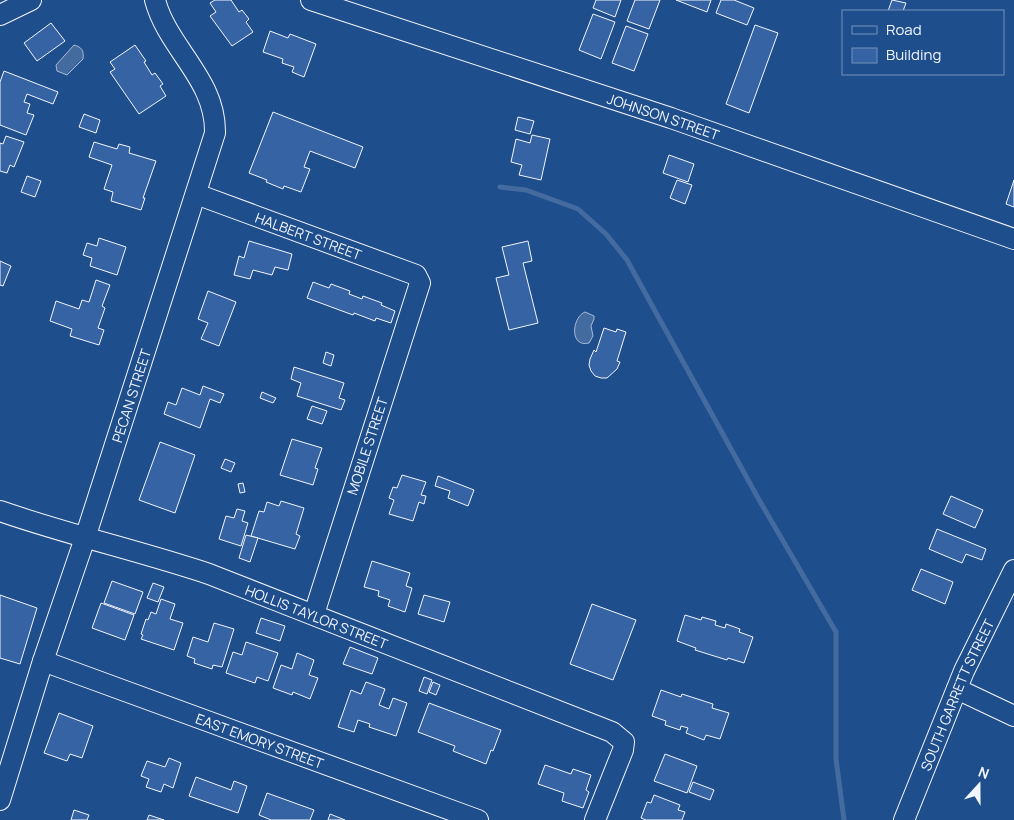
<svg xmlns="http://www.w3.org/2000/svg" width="1014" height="820" font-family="Manrope,sans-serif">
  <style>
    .water { fill: #446ba0; stroke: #a8bbd7 }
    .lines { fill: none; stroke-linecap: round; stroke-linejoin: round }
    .stream { stroke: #446ba0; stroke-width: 5 }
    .building { fill: #3563a3; stroke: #f2f6ff }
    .minor-casing { stroke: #f2f6ff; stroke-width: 22 }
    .minor { stroke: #1f4e8c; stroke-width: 20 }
    .labels { text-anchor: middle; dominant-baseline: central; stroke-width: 4; stroke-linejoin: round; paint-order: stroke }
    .street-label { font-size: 14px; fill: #f2f6ff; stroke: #1f4e8c }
  </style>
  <rect width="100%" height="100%" fill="#1f4e8c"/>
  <g class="water">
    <path d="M74,45c8,2 10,6 9,14l-16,16 -10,-4 -1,-6z"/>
    <path d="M585,312l9,4v3l-3,7 2,10 -4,7c-20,5 -17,-26 -4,-31z"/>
  </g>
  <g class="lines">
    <path class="stream" d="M500,187l26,3 52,19 28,25 21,26 131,238 78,134v127l8,61"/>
  </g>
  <g class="building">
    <path d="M215,0h16l8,12 3,-2 7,9 -3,3 7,10 -21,14 -22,-30 6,-4 -6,-9z"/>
    <path d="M596,0h25l-6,17 -22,-9z"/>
    <path d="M635,0h25l-11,29 -22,-8z"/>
    <path d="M676,0h35l-4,12z"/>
    <path d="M721,0h13l20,8 -7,17 -31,-12z"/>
    <path d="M892,0l14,3 -3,8h-15z"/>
    <path d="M593,14l22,8 -14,37 -22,-9z"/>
    <path d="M51,23l14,18 -28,20 -13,-18z"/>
    <path d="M755,25l23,8 -29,80 -23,-9z"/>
    <path d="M626,26l22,8 -14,37 -22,-8z"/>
    <path d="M270,31l18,7 2,-4 26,10 -12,33 -12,-5 2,-5 -12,-4 1,-4 -20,-7z"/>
    <path d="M135,45l11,16 -2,1 8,13 3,-2 8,11 -3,2 6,10 -27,18 -29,-42 5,-3 -5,-7z"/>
    <path d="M4,71l54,21 -5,12 -26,-10 -3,8 6,2 -3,9 7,2 -8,20 -26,-10v-43z"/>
    <path d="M273,112l90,35 -8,21 -45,-17 -6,16 6,2 -9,23 -17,-6 -1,3 -17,-7 1,-2 -18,-7z"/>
    <path d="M84,114l16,6 -4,13 -17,-6z"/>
    <path d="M518,117l16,4 -4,13 -15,-4z"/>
    <path d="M532,135l18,4 -9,41 -22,-5 3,-10 -11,-3 5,-23 14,4z"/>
    <path d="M6,136l18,6 -10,25 -4,-2 -3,8 -7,-2v-28l3,1z"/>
    <path d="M94,142l23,7 2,-5 11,3 -1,6 27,8 -13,37h2l-4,12 -30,-9 2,-9 -9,-3 8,-24 -23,-8z"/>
    <path d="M669,155l25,9 -6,18 -25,-9z"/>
    <path d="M27,176l14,5 -6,16 -14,-5z"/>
    <path d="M677,180l15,5 -7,19 -15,-6z"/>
    <path d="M1014,180v27l-8,-3z"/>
    <path d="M99,238l27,9 -9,28 -27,-9 2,-8 -9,-3 4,-12 10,3z"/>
    <path d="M249,241l43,13 -4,16 -13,-3 -3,8 -19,-5 -3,9 -16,-4 5,-19 5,2z"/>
    <path d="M528,241l4,20 -9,2 15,60 -29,7 -13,-52 13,-3 -7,-28z"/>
    <path d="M0,261l11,5 -8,20 -3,-1z"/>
    <path d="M96,280l14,5 -8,21 3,2 -7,20 6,2 -5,15 -29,-9 2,-7 -22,-8 6,-20 23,8 3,-9 7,2z"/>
    <path d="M313,282l16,6 2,-4 19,7 -1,3 13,5 1,-3 19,7 -1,2 14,6 -4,12 -15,-5 -1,3 -21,-8 -1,2 -46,-17z"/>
    <path d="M208,291l28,11 -17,44 -18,-7 7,-16 -10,-4z"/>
    <path d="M604,328l12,4 1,-3 9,3 -9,29 3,1 -3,7 -10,9h-6l-6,-2 -4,-5 -2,-6 1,-6 4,-9 2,2z"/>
    <path d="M326,352l8,3 -3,11 -8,-3z"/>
    <path d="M294,367l50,16 -5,15 6,2 -4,10 -44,-14 4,-13 -10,-4z"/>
    <path d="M203,386l21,8 -4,9 -10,-4 -10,29 -36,-14 4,-12 8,3 6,-17 18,7z"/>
    <path d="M262,392l14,6 -3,5 -13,-5z"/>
    <path d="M312,406l15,5 -5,13 -15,-5z"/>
    <path d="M292,439l30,9 -7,20 3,1 -5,16 -33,-10z"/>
    <path d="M160,442l35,13 -20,58 -36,-13z"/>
    <path d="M225,459l10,4 -4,9 -10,-4z"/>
    <path d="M402,475l24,7 -5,13 5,1 -2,8 -5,-2 -6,19 -24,-7 5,-14 -5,-2 4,-11 4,1z"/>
    <path d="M438,476l36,14 -6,16 -20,-8 2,-7 -15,-5z"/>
    <path d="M243,483l2,9 -5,1 -2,-9z"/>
    <path d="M951,496l32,14 -8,18 -32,-14z"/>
    <path d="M281,501l23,7 -8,26 4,2 -5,13 -44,-13 8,-25 5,1 3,-10 12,4z"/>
    <path d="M237,509l8,2 -3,10 6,2 -7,23 -22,-7 7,-23 8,2z"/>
    <path d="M937,529l49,20 -4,11 -16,-6 -4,9 -33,-14z"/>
    <path d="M246,535l12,3 -8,24 -11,-4z"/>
    <path d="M372,561l38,12 -4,13 6,2 -7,24 -17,-6 2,-6 -12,-4 1,-5 -15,-4z"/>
    <path d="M921,569l32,13 -8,22 -33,-14z"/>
    <path d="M112,581l31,11 -8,22 -31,-11z"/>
    <path d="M153,583l11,4 -6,15 -11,-4z"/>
    <path d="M0,595l37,13 -17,56 -20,-6z"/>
    <path d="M424,595l26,7 -6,20 -26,-8z"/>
    <path d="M161,599l14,5 -5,15 13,4 -9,27 -33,-11 2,-4 -2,-1 5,-15 2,1 3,-8 5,2z"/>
    <path d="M101,603l33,12 -9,25 -33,-12z"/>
    <path d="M592,604l44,16 -23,60 -43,-16z"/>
    <path d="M685,615l16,5 1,-3 14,4 -1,4 10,3 1,-4 14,5 -1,3 14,5 -9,26 -16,-5 -1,2 -32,-10 1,-2 -19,-7z"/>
    <path d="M261,618l24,8 -5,15 -24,-8z"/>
    <path d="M214,623l20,6 -12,38 -9,-2 -1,4 -18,-6 1,-4 -8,-3 6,-19 15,5z"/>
    <path d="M246,642l32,11 -10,28 -11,-4 -2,6 -29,-10 7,-21 9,3z"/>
    <path d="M350,647l28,11 -6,16 -29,-10z"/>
    <path d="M297,653l17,7 -5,15 9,3 -8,21 -17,-7 -1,3 -19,-7 8,-23 11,4z"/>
    <path d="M424,677l8,3 -5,14 -8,-3z"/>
    <path d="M366,682l19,7 -6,16 10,4 4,-11 14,5 -11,33 -27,-9 1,-3 -12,-4 -4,12 -16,-5 13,-37 10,4z"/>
    <path d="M433,682l7,3 -4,10 -7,-3z"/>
    <path d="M661,690l20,7 1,-3 31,10 -1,4 17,5 -9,26 -14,-4 -2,5 -18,-7 2,-5 -7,-2 -1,4 -15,-5 1,-4 -14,-5z"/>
    <path d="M429,703l72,27 -8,21 -2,-1 -5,14 -33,-13 2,-5 -37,-14z"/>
    <path d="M59,713l34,13 -11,32 -12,-4 -3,7 -23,-8z"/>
    <path d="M665,754l32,12 -10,27 -33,-12z"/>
    <path d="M169,758l12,5 -8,25 -9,-4 -3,8 -15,-5 3,-8 -8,-3 6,-15 18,6z"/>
    <path d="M545,765l26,9 2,-5 18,6 -5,15 3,2 -6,16 -21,-7 2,-8 -26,-9z"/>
    <path d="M196,777l35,13 3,-9 13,5 -9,27 -49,-17z"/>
    <path d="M693,782l21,8 -4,10 -21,-8z"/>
    <path d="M267,793l47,17 -4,10h-39l-12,-5z"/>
    <path d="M654,795l26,10 -2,5 7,2 -3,8h-36l-5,-2 6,-16 4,1z"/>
    <path d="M74,810l15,5 -2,5h-16z"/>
    <path d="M330,814l15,6h-17z"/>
    <path d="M149,815l15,5h-17z"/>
  </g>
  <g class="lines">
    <g class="minor-casing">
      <g id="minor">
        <path id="s1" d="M311,0l360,118 343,121"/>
        <path d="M0,15l31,-15"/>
        <path id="s2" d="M196,194l220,81 4,8 -106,331"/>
        <path id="s3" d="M0,511c69,24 140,40 209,63l403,158 12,10 -1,8 -28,70"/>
        <path id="s4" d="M43,661l435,159"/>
        <path d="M957,689l57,27"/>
        <path id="s5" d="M0,800l43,-139 42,-123 130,-405c1,-54 -47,-84 -60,-133"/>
        <path id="s6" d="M904,820l60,-149 50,-101"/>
      </g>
    </g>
    <use href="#minor" class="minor"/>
  </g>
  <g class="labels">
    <g class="street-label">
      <text stroke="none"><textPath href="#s1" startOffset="371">JOHNSON STREET</textPath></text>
      <text stroke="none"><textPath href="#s2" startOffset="120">HALBERT STREET</textPath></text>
      <text stroke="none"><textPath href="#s5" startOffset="425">PECAN STREET</textPath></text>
      <text transform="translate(367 446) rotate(-72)">MOBILE STREET</text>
      <text stroke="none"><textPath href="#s3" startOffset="334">HOLLIS TAYLOR STREET</textPath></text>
      <text stroke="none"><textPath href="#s6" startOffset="136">SOUTH GARRETT STREET</textPath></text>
      <text stroke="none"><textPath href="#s4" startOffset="231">EAST EMORY STREET</textPath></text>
    </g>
  </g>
  <rect x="842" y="10" width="162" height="65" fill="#1f4e8c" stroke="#7391ba"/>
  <rect x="852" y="26" width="25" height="8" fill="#1f4e8c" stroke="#7391ba"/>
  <text x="886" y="35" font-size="15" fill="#f2f6ff">Road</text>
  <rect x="852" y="48" width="25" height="15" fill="#3563a3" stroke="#7391ba"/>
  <text x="886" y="60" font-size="15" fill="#f2f6ff">Building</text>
  <g transform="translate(979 785) rotate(21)" stroke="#1f4e8c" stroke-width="4" paint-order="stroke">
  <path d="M0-4L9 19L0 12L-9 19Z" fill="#f2f6ff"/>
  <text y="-8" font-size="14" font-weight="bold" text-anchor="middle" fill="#f2f6ff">N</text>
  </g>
</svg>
